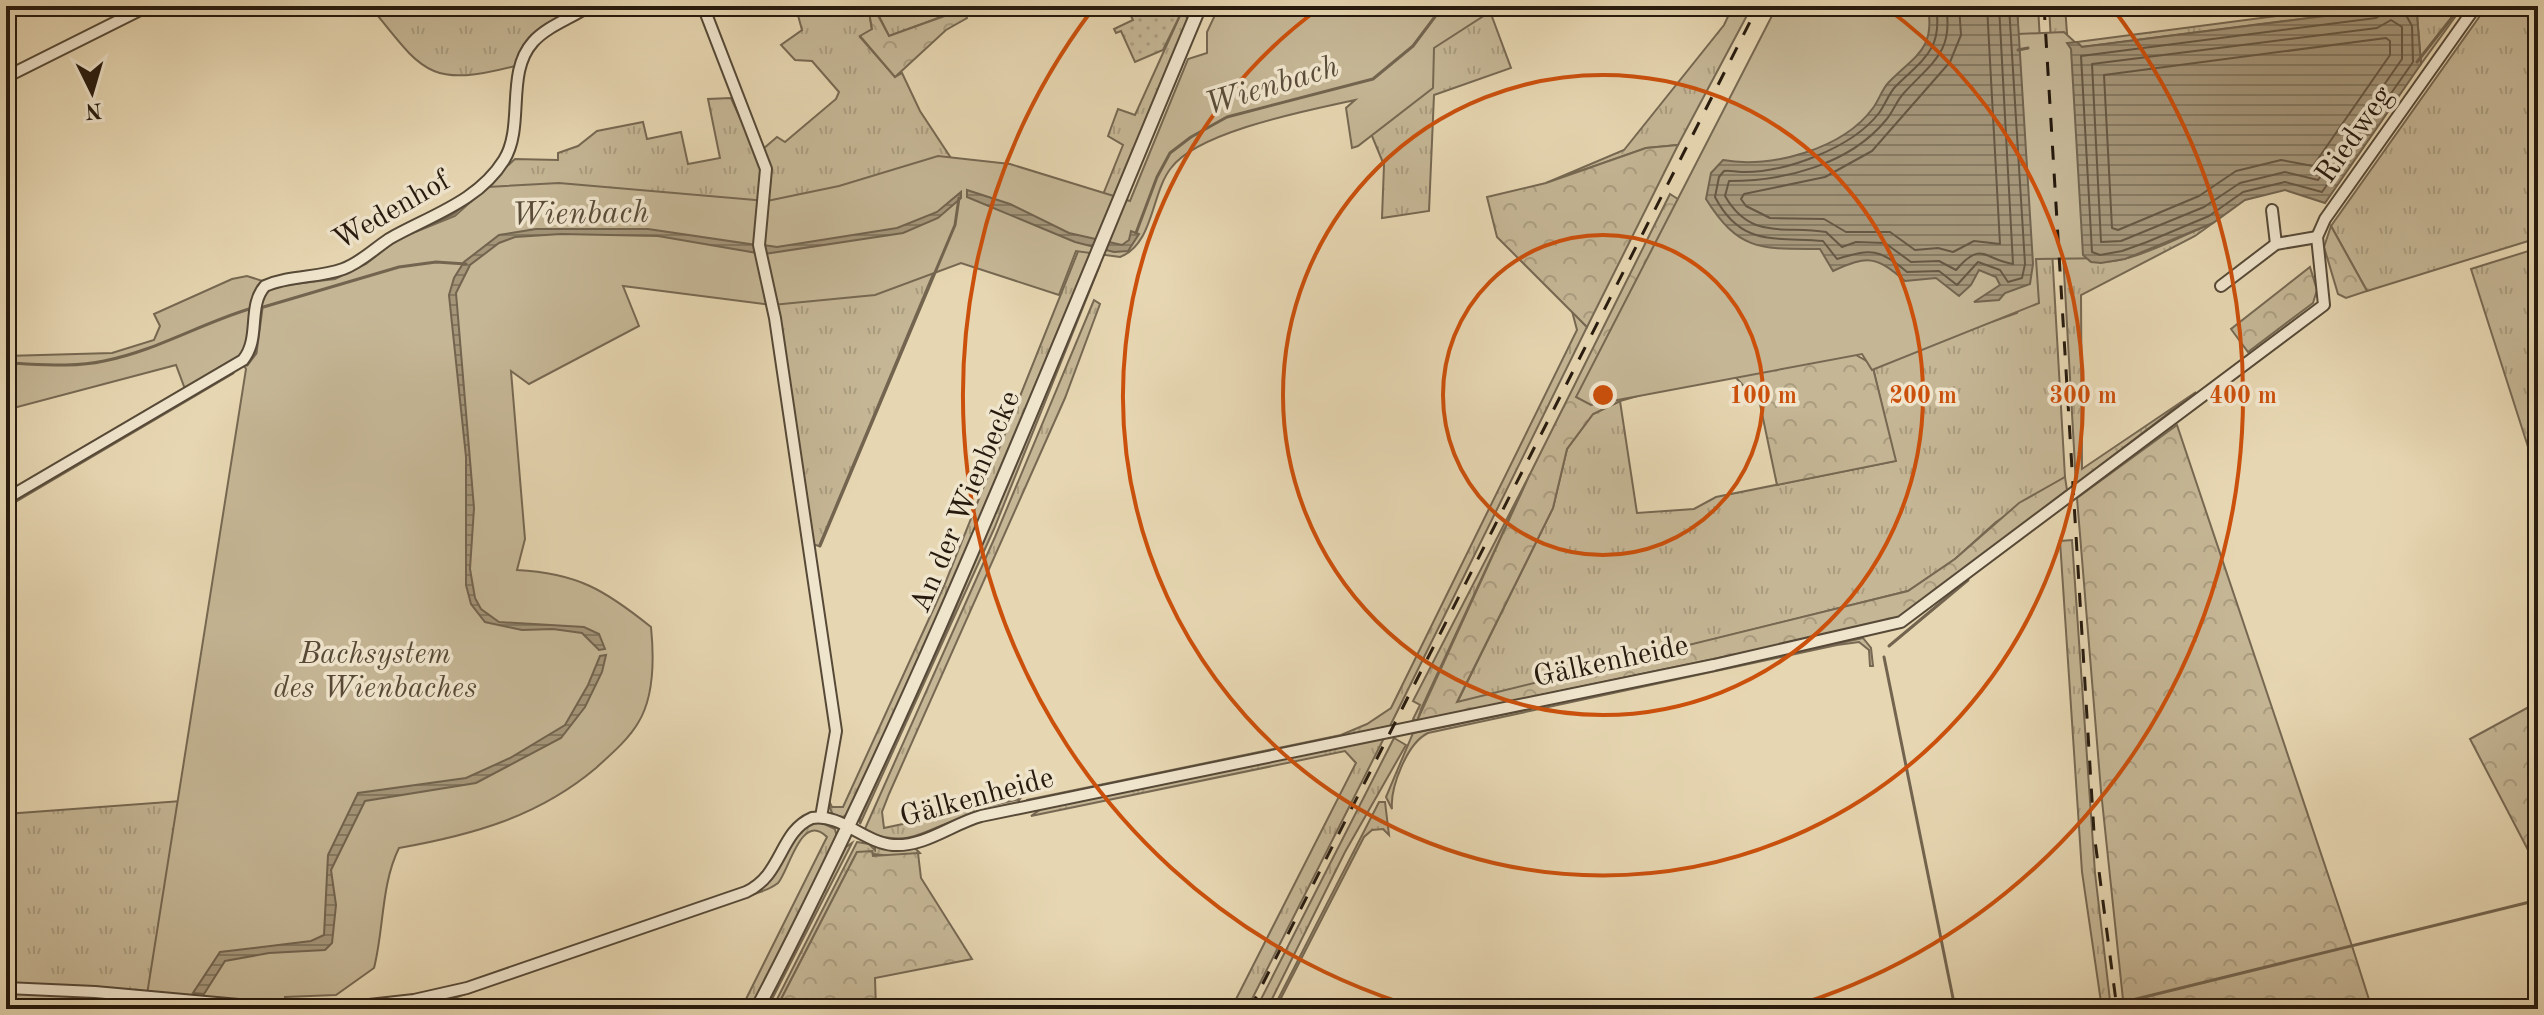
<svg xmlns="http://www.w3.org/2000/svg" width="2544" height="1015" font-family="'Old Standard TT',serif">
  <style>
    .grass { fill: url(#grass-tufts); stroke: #766852; stroke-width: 2 }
    .forest { fill: url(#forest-crowns); stroke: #766852; stroke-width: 2 }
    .park { fill: #c5b695; stroke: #766852; stroke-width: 2 }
    .garden { fill: url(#garden-dots); stroke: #766852; stroke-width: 2 }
    .water { fill: url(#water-rules); stroke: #72644f; stroke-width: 2 }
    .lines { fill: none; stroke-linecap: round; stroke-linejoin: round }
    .shore { stroke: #665844; stroke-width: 2 }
    .stream { stroke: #72644f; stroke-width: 3 }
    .minor-casing { stroke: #564937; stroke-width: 14 }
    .tertiary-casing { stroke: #564937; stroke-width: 16 }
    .minor { stroke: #efe4cc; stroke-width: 10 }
    .tertiary { stroke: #efe4cc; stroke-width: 12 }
    .rail { stroke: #261a0e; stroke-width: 3; stroke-dasharray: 14 14; stroke-linecap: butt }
    .ring { fill: none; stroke: #cb500c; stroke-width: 4 }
    .labels { text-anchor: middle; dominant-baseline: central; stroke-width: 7; stroke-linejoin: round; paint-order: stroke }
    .street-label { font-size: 30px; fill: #261a0e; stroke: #efe4cc }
    .park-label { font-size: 30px; font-style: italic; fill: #564936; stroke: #efe4cc }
    .water-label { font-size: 32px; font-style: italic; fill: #594c39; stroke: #efe4cc }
    .centre { fill: #cb500c; stroke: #efe4cc; stroke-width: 4 }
    .ring-label { font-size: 24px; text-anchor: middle; font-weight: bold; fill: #cb500c; stroke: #efe4cc; stroke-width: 7; stroke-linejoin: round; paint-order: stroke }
  </style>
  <defs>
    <pattern id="grass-tufts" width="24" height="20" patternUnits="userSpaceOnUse" patternTransform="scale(2)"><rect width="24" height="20" fill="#c5b695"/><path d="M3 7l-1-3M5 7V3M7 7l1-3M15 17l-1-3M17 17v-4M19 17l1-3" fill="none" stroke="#a99c7f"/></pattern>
    <pattern id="forest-crowns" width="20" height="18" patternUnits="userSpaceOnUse" patternTransform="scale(2)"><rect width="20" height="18" fill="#c5b695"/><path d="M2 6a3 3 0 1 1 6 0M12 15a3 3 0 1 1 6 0" fill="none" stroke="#a99c7f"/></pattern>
    <pattern id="garden-dots" width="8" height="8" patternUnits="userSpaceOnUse" patternTransform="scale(2)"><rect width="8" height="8" fill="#c5b695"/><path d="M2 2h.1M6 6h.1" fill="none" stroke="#a99c7f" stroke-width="1.8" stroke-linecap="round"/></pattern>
    <pattern id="water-rules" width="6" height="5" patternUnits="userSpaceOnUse" patternTransform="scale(2)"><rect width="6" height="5" fill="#a5967a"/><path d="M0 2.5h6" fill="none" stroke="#867a62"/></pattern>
  </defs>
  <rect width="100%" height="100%" fill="#e6d6b1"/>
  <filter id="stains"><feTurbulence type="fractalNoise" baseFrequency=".0025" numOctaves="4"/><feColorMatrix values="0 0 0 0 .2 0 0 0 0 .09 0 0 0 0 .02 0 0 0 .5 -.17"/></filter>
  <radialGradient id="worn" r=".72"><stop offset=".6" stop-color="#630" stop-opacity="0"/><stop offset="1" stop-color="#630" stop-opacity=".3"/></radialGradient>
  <g class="grass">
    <path d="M370,6h211c-32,22 -53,20 -66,60 -88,23 -93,4 -145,-60z"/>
    <path d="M799,6h69l4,24 -12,7 35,40 7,-4 18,38 33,50 149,36 21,-52 -15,-9 10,-27 17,6 48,-106 5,11 -87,212 -335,-16 5,-38 -8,-29 14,-12 8,5 51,-43 3,-7 -27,-31 -17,-1 -14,-15 21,-15 -6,-22z"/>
    <path d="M874,6h97l-82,30z"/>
    <path d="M1472,6l19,8 20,54 -77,27 -5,116 -47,7 2,-53 -31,-75z"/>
    <path d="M1733,6h19l-74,139 -32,3 -100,35 78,-33 100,-125z"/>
    <path d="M2017,6h21l27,471 -69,45 -41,37 -47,32 -451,112 96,-195 14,-59 26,-35 27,-13 17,112 57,-4 22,-12 179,-36 -23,-97 145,-51 13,-29z"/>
    <path d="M2049,6h16l18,249c27,23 100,-21 130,-32l-18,13 -114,59 1,174 114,-77 -120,92z"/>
    <path d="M2353,6h110l-42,58 -4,-49 -8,-6 -14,-2 -314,40 -4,-5z"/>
    <path d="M2487,6h51v232l-171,53 -36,-65z"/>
    <path d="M731,98l31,69 -4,43 -380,61 1,-19 75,-38 61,-55 43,1v-7l20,-7 19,-15 46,-9 4,17 34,-7 7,32 32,-6 -12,-59z"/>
    <path d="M956,219l-137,327 -7,-2 -42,-268z"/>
    <path d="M1092,245l-3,8 3,1 -149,357 -94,202 -6,4 -10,-2 -7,-16 11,-47 -22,-182 25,156 -11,75 3,6h11l101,-221 135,-337z"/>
    <path d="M2538,248v230l-67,-209z"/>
    <path d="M1100,265l-106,264 -134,295v-6l85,-185z"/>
    <path d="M1094,300l6,4 -35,94 -176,396 -7,18 2,16 136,-29 -4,6c-18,5 -37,8 -56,14 -41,12 -49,30 -96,12l131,-294z"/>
    <path d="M1572,311l15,16 -197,399 -365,78 2,-4 314,-65 26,-11 24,-16 186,-378z"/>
    <path d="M1530,474l-108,233 -5,14 -4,-2 7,-14 -7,-4z"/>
    <path d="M2072,540l23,333 16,136h-9l-20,-137 -22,-331z"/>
    <path d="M1863,638l8,10 2,18h-3l-1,-16 -10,-8 -22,3 -409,88c-21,10 -38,55 -36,76l-6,-12 27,-64z"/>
    <path d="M1384,738l-137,271h-16l125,-246 -11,-12 -314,65 10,-7z"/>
    <path d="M1394,738l12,7 -61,107 -78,157h-11z"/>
    <path d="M181,801l8,198 -183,-14v-171z"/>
    <path d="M1379,802h6l4,33 -6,-6 -11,1 -8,7 -84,163 1,9h-8z"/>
    <path d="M818,821l17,8 2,9 -86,171h-10l86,-172c-26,-26 -38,34 -49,46 -5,4 -12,7 -18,9l-323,112 -26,5h-43l59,-8 333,-112 10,-8 33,-54z"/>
    <path d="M857,842l12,2 6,6v-4l39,1 6,6 -21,4 -42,-5 -81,157h-4z"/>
    <path d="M852,843l-85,166h-4l83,-162z"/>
  </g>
  <g class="forest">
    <path d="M868,6h5l16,30 75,-27 3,9 -21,12 -51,47 -35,-41 12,-7z"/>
    <path d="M1678,145l-91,182 -90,-90 -10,-40 59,-14 100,-35z"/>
    <path d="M1670,194l19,12 149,139 34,19 24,97 -119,24 -17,-81 -31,-34 -109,31 -27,13 -26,35 -14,59 -96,194 451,-111 47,-32 64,-56 46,-26 2,13 -168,130 -482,101 113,-247z"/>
    <path d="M2331,226l36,65 -21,7 -8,-4 -14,-47z"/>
    <path d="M2310,267l7,23 -4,13 -65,49 -17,-23z"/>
    <path d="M2177,425l176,524 19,60h-248l-23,-218 -24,-293z"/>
    <path d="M2538,702v167l-68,-130z"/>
    <path d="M872,851l1,5 45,-3 3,25 51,81 -97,19 1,31h-100l81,-157z"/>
  </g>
  <g class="park">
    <path d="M1210,6h289l-65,42 -1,40 -75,58 -6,2 -6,-40 9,-8c-45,10 -157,31 -184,68 -20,25 -17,76 -51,89l-44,-6 -17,44 -98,-32 -86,32 -103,10 -149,-19 16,40 -110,58 -18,-13 14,168 -8,31c60,3 88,20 134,57 3,30 4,69 -13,96 -10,17 -28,32 -42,45 -58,49 -124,67 -197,80 -18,36 -15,81 -25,120l-38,27 -51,2v12h-279v-23l140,15 100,-632 -6,-10 -55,30 -9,-24 -170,45v-54l106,-3 42,-13 6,-14 -6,-12 78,-35 15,-3 31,10 57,-7 31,-15 32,-25 57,-23 32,-29 72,-4 208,18 72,-15 99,-30 72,8 120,37 58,-142 19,-6v-21l9,-19z"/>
    <path d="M1777,6h239l2,28 46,-2 14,13 209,140 -57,19 -21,18 -44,22 -48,14 -81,1 3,44 -167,67 -10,-16 -271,51 -15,-8z"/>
  </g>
  <path class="garden" d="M1126,6l57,3 -20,41 -28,12 -14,-31 -5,2 -2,-4 19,-9z"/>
  <g class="water">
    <path d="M1928,6h89l16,258 -3,20 -25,9 -6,7 -25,2 26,-17 -4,-8 -17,-7 -8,15 -12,11 -23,-18 -31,3c-29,-25 -37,-26 -72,-10l-13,-22c-58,0 -81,3 -114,-50l5,-26 12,-13c48,9 120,-11 150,-52 6,-8 9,-19 16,-26 28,-28 46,-33 39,-76z"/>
    <path d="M2395,7l22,8 4,49 -96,139 -40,-13 -40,10 -32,23 -88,36 -24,4 -10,-1 -8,-7 -12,-206 -4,-6 10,-1 5,5z"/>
    <path d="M967,190l43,14 59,29 53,12 7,-5 2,-9 8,3 -11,17 -14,1 -39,-10 -108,-45z"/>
    <path d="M961,192v6l-23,20 -35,15 -139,21 -1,-9 14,2 120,-19 40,-16z"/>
    <path d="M648,229l108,16 1,8 -99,-17 -97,-2 -46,3 -16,6 -29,22 -14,28 18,215 -4,61 5,29 6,11 18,13 85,5 15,7 6,15 -6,1 -17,-17 -29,-4 -31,1 -37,-8 -14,-18 -5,-19v-128l-17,-162 5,-17 10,-16 35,-27 37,-6z"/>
    <path d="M606,655l-4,17 -17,35 -24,31 -85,45 -111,18 -34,69 5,35 -4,38 -7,7 -56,3 -44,8 -21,33 -11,-1 27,-41 91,-11 13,-6 4,-80 30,-62 108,-15 44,-20 55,-33 23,-40 12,-29z"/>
  </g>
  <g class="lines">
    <g class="shore">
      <path d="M1936,6c7,44 -13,53 -41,81 -7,8 -10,18 -16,26 -27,35 -94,60 -137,59 -7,0 -12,-2 -18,-1l-5,6 -4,20c26,50 60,40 108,44l14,18c35,-11 42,-10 70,13l32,-1 18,14 21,-23 22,8 8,12 14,-4 3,-14 -16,-258"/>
      <path d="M1946,6c8,47 -15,57 -43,88 -7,8 -10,18 -17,26 -37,45 -102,61 -157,61l-4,15c26,45 59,29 101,36l16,15 14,-5 29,1 26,19 28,-1 17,9c26,-30 27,-11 57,-6l-14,-258"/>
      <path d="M1959,6l2,29 -11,27 -78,89 -47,26 -81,17 -3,5 5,7 24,12 54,1 22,13h44l25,18 23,-2 15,4 21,-11 26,3 -13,-238"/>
      <path d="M2384,6l-1,8 -7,4 -295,38 11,196 8,3 22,-4 25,-9 62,-26 34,-24 42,-10 37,10 91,-130 -1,-36 -11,-20"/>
      <path d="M2391,20l11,7v32l-84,121 -33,-8 -45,11 -36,24 -83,34 -20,1 -9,-178 285,-36z"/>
      <path d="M2386,38l4,3v14l-77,111 -32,-6 -45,11 -37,25 -81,34 -6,-2 -8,-153z"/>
    </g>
    <g class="stream">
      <path d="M2018,50l10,-2"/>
      <path d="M2417,62l44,-56"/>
      <path d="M1136,233l21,-56 13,-24 21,-16 36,-20 146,-38 40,-33 30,-40"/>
      <path d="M260,308l139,-41 37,-5 30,2"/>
      <path d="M6,363c32,1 67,5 98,-2 51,-10 96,-37 145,-52"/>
      <path d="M247,365l9,-12 6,-45"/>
      <path d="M6,507l227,-134"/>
      <path d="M820,546l135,-321 4,-27"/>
      <path d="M1889,646l79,-66"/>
      <path d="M1884,657l71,351"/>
      <path d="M2128,1001l410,-101"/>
    </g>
    <g class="minor-casing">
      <g id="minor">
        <path d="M703,6l63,163 -7,76 16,73 61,413 -15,86"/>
        <path d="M6,77l142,-71"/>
        <path d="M2272,210l4,34"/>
        <path d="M2221,286l55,-42 41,-7"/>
        <path d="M6,499l237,-139c18,-22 4,-54 22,-74 25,-11 53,-8 78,-17 17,-6 31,-20 46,-30 40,-23 89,-37 115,-79 21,-34 1,-87 29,-118 14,-16 39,-24 56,-36"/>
        <path d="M6,988l89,4 190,17"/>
        <path d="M333,1009l81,-9 53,-12 279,-96c37,-17 33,-60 66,-74 28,-5 53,25 81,27 32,2 59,-21 88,-29l733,-151 187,-43 423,-317 -7,-68 8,-18 151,-213"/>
      </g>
    </g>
    <g class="tertiary-casing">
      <path id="tertiary" d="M757,1009c170,-325 301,-666 443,-1003"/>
    </g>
    <use href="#minor" class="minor"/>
    <use href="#tertiary" class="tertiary"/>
    <g class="rail">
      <path d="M2044,6l50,827 23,176"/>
      <path d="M1250,1009l508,-1003"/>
    </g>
  </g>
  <g class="ring">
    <circle cx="1603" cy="395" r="160"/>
    <circle cx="1603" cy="395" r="320"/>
    <path d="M1885 7A480 480 0 1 1 1321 7"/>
    <path d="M1421 1009A640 640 0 0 1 1092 10M2114 10A640 640 0 0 1 1785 1009"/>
  </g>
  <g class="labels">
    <g class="street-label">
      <text transform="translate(2355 135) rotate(-55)">Riedweg</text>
      <text transform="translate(392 211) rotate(-30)">Wedenhof</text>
      <text transform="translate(966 502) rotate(-67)">An der Wienbecke</text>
      <text transform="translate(1611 662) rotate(-12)">Gälkenheide</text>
      <text transform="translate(977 798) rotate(-15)">Gälkenheide</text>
    </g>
    <g class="park-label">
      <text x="375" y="655">Bachsystem<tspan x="375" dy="34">des Wienbaches</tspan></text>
    </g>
    <g class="water-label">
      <text transform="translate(1272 87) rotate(-17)">Wienbach</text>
      <text transform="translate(580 215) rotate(-1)">Wienbach</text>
    </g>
  </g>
  <circle cx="1603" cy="395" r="12" class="centre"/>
  <g class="ring-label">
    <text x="1763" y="403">100 m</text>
    <text x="1923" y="403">200 m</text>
    <text x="2083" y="403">300 m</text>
    <text x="2243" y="403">400 m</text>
  </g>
  <rect width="2544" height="1015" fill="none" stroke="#e6d6b1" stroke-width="32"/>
  <rect x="8" y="8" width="2528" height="999" fill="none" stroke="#261a0e" stroke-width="4"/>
  <rect x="16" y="16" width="2512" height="983" fill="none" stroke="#261a0e" stroke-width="2"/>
  <g transform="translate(92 92) rotate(175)" stroke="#efe4cc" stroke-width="6" paint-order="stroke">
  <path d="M0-6L14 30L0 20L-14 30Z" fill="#261a0e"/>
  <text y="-12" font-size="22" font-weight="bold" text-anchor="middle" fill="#261a0e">N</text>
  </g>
  <rect width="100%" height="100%" filter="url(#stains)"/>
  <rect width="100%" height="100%" fill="url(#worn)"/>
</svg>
